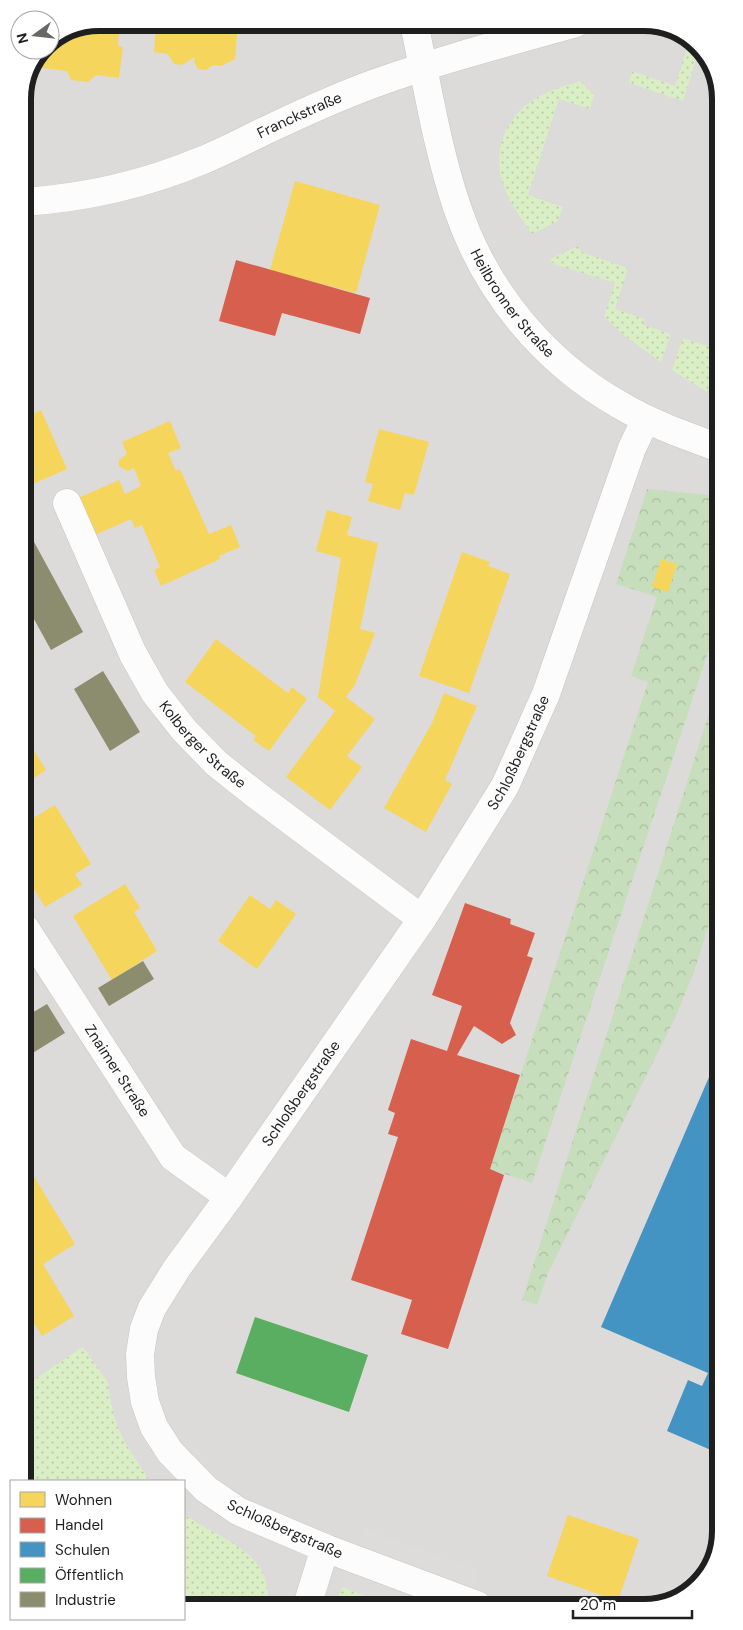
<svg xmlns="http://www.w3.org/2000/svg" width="743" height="1630" font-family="'DM Sans',sans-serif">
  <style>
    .residential { fill: #dddbd9 }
    .religious { fill: #dcdbd9 }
    .grass { fill: url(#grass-dots) }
    .forest { fill: url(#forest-crowns) }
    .pier { fill: #dddcdb }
    .homes { fill: #f6d55c }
    .shops { fill: #d6604d }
    .schools { fill: #4393c3 }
    .public { fill: #5aae61 }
    .industry { fill: #8c8c6e }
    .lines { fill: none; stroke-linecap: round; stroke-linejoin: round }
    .minor-casing { stroke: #c6c6c4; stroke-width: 29 }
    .minor { stroke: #fcfcfc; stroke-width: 28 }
    .labels { text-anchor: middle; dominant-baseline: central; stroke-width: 5; stroke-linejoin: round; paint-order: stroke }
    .street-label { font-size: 15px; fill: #1f1f1f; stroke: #fff }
    .rim { fill: none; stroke: #1f1f1f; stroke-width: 6 }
  </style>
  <defs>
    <pattern id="grass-dots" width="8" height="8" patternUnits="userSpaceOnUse" patternTransform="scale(1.25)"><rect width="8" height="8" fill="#d9eec4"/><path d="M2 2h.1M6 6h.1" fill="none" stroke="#bacca8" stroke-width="1.8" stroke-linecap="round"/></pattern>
    <pattern id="forest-crowns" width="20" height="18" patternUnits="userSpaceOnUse" patternTransform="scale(1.25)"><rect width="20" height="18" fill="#c6debb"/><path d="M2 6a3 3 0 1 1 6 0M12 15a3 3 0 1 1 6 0" fill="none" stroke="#aabea0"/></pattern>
  </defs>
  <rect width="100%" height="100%" fill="#eeece8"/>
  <path class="residential" d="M99,23h550l42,16 25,35 4,1457 -13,43 -38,29 -485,4v-126h-158l-3,-1386 20,-45h7v-7z"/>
  <g class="religious">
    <path d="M696,60l13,4 7,10 1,263 -4,11 -70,-23 2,-6 -30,-10 13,-41 -47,-16 -20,-40 1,-5 -35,-11 32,-97 31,10 4,-14 35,-12 54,18z"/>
    <path d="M616,584l41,13 -26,79 17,6 -61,189 -35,-11 -20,28 -47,-17 20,-27 72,-138z"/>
  </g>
  <g class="grass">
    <path d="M696,46l13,18 -13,-4 -13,41 -54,-18 3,-12 43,15 12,-37z"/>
    <path d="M580,81l14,14 -4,14 -31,-10 -31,96 35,12 -5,14 -26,13c-12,-17 -27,-37 -31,-58 -7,-29 7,-60 32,-76 14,-9 31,-14 47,-19z"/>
    <path d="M578,246l3,6 47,16 -13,41 30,10 -2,6 28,9 -10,28 -36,-26 -21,-19 11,-34 -61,-19 -4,-5z"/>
    <path d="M717,337v24l-10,31 -35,-22 11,-32 30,10z"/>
    <path d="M83,1347l24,34 5,26 5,18 8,18 25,38h-124v-96z"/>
    <path d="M184,1514c37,27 89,36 84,92l-84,1z"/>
    <path d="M342,1587l49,18 -56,1z"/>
  </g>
  <g class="forest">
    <path d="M647,489l71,7v126l-186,561 -42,-14 158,-487 -17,-6 26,-79 -41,-13z"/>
    <path d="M718,685l1,207 -25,80 -19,46 -127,255 -11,32 -15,-5z"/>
  </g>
  <path class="pier" d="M364,1529l114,42 -7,34h-80l-49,-18z"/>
  <g class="homes">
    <path d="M98,23l22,3 -2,20 5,1 -4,31 -23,-3 -8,7 -17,-2 -4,-9 -25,-3 -10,7 11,-25h7v-7z"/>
    <path d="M156,23h82l-3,36 -14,7 -8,-1 -7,5 -8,-1 -4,-7 1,-5 -13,8 -8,-1 -6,-10 -14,-2z"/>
    <path d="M295,181l85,24 -24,88 -86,-23z"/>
    <path d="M41,410l26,59 -43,19v-70z"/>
    <path d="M170,421l11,27 -13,5 8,18 4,-2 29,65 22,-9 9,22 -21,9 1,3 -59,27 -7,-16 6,-3 -18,-42 -7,3 -4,-9 -36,16 -17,-37 41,-18 6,14 16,-8 -7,-18 -7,3 -8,-5v-6l8,-6 -5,-12z"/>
    <path d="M379,429l50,13 -15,53 -9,-2 -5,17 -32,-9 5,-17 -8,-2z"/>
    <path d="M327,510l25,7 -5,18 31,8 -18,86 15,4 -20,52 -9,12 29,22 -28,37 15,11 -32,43 -44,-33 49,-66 -17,-14 23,-139 -25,-7z"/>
    <path d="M462,552l28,10 -2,4 22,8 -41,119 -50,-17z"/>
    <path d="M661,559l16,5 -9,28 -16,-5z"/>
    <path d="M216,639l72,54 4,-6 15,12 -38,52 -16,-11 3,-4 -71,-54z"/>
    <path d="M444,693l33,13 -32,74 7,4 -26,48 -42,-24 48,-85z"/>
    <path d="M24,734l22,36 -21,14v-17z"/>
    <path d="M55,805l36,59 -16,10 7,11 -37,22 -20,-32v-52z"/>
    <path d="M125,884l15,24 -6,4 23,39 -45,29 -39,-64z"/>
    <path d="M250,895l20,14 6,-9 20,14 -39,55 -39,-28z"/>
    <path d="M33,1175l42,69 -32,20 31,52 -32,20 -16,-26v-48l2,-1 -2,-3v-79z"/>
    <path d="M568,1515l71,24 -21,62 -71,-25z"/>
  </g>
  <g class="shops">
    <path d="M236,260l134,38 -10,36 -78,-21 -7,23 -56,-15z"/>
    <path d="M465,903l46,16 -1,5 25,9 -8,23 6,2 -23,65 6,12 -14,9 -28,-18 -17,29 63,20 -30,94 14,6 -56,174 -47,-15 11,-34 -61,-20 47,-143 -10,-3 7,-21 -7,-3 23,-71 36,12 15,-45 -30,-11z"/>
  </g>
  <path class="schools" d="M719,1054l1,400 -53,-23 21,-51 14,6 6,-13 -107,-46z"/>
  <path class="public" d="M255,1317l113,38 -19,57 -113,-39z"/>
  <g class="industry">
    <path d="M33,540l50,92 -32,18 -27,-49v-56z"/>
    <path d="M103,671l37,61 -30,19 -36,-62z"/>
    <path d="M25,805l8,13 -8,5z"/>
    <path d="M143,961l11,18 -45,27 -11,-18z"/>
    <path d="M47,1004l18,29 -34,21 -6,-8v-29z"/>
  </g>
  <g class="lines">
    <g class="minor-casing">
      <g id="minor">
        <path id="s1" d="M414,23c13,61 23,125 43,184 28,84 87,155 163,198 30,18 64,30 97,42"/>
        <path id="s2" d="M23,202c61,-4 123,-18 180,-42 25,-10 48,-23 72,-34 32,-15 65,-30 98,-42 66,-24 135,-42 203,-61"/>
        <path id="s3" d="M67,503l66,151 22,39 29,37 32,33 39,31 167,125"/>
        <path id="s4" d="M25,928l148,229 56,40"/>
        <path id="s5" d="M477,1605l-152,-57 -71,-30 -16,-7 -32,-22 -36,-37 -16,-25 -9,-25 -4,-25 -1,-23 4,-25 8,-21 25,-40 52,-71 193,-278 83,-133 41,-92 86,-246 14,-29"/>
        <path d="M307,1606l18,-58"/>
      </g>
    </g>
    <use href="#minor" class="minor"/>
  </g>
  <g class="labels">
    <g class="street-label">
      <text stroke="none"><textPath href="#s2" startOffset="292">Franckstraße</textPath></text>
      <text stroke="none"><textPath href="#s1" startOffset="301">Heilbronner Straße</textPath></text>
      <text stroke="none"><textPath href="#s3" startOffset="280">Kolberger Straße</textPath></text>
      <text stroke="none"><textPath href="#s5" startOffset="1166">Schloßbergstraße</textPath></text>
      <text stroke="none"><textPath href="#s4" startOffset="170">Znaimer Straße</textPath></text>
      <text stroke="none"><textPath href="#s5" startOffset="761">Schloßbergstraße</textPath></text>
      <text transform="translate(285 1529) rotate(24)">Schloßbergstraße</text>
    </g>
  </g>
  <path d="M0 0H743V1630H0ZM99 31H644A68 68 0 0 1 712 99V1531A68 68 0 0 1 644 1599H99A68 68 0 0 1 31 1531V99A68 68 0 0 1 99 31Z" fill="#fff" fill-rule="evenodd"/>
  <path class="rim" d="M99 31H644A68 68 0 0 1 712 99V1531A68 68 0 0 1 644 1599H99A68 68 0 0 1 31 1531V99A68 68 0 0 1 99 31Z"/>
  <rect x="10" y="1480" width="175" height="140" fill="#ffffff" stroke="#a5a5a5"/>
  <rect x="20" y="1492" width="25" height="15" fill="#f6d55c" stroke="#a5a5a5"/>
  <text x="55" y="1505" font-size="15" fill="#1f1f1f">Wohnen</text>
  <rect x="20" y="1518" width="25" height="15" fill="#d6604d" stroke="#a5a5a5"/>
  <text x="55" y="1530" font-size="15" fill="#1f1f1f">Handel</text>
  <rect x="20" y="1542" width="25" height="15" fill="#4393c3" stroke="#a5a5a5"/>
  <text x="55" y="1555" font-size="15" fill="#1f1f1f">Schulen</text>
  <rect x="20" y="1568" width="25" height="15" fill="#5aae61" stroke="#a5a5a5"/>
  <text x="55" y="1580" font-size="15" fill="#1f1f1f">Öffentlich</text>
  <rect x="20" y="1592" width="25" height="15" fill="#8c8c6e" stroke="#a5a5a5"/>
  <text x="55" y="1605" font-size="15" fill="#1f1f1f">Industrie</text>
  <g transform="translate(35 35) rotate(255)"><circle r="24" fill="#ffffff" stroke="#a5a5a5"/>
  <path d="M0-4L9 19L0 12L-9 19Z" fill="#676765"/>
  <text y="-8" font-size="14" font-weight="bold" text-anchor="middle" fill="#1f1f1f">N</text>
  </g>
  <path d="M573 1610v8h119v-8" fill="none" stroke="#1f1f1f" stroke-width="2.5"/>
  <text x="580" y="1610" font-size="15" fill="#1f1f1f" stroke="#ffffff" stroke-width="4" paint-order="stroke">20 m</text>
</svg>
